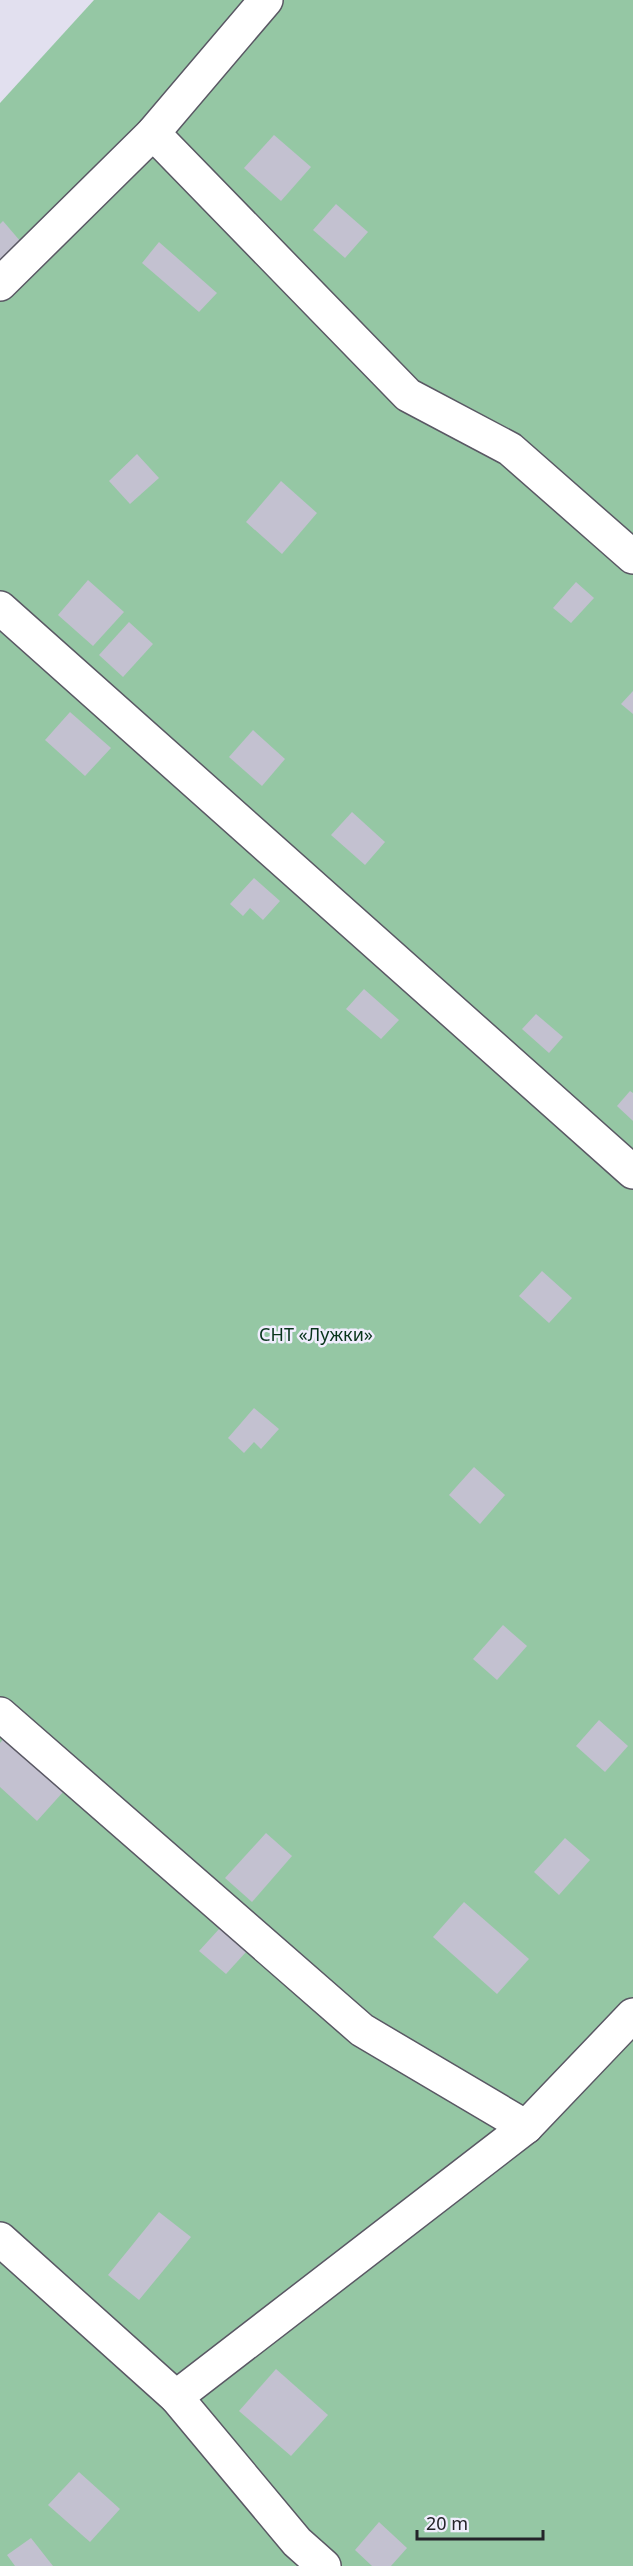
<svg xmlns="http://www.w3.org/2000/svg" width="633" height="2566" font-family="'Noto Sans',sans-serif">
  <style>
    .green { fill: #95c7a4 }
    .building { fill: #c3c1d0 }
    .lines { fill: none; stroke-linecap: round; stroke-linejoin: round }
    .minor-casing { stroke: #5a5864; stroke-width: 36 }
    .minor { stroke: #fff; stroke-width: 33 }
    .labels { text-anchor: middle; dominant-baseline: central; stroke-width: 5; stroke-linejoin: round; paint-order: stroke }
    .park-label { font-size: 18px; fill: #08341b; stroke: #f0edfd }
  </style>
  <rect width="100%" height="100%" fill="#e2e0ef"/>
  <path class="green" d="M94,0h539v2566h-633v-2463z"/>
  <g class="building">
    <path d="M274,135l37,32 -30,34 -37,-33z"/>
    <path d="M336,204l32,28 -23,26 -32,-28z"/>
    <path d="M3,221l18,21 -21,18v-36z"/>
    <path d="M159,242l58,51 -18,19 -57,-49z"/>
    <path d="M137,454l22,24 -29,26 -21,-23z"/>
    <path d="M281,481l36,32 -35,41 -36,-32z"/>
    <path d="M88,580l36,32 -31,34 -35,-31z"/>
    <path d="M576,582l18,16 -23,25 -18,-15z"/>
    <path d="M129,622l24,22 -30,33 -24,-22z"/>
    <path d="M633,691v23l-12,-10z"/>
    <path d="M70,712l41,36 -26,28 -40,-36z"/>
    <path d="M253,730l32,29 -23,27 -33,-29z"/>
    <path d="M352,812l33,30 -20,23 -34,-30z"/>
    <path d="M254,878l26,23 -17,19 -13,-12 -7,8 -13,-12z"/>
    <path d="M364,989l35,31 -18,19 -35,-30z"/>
    <path d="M536,1014l27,23 -14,16 -27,-24z"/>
    <path d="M630,1091l3,2v28l-16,-15z"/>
    <path d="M542,1271l30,27 -23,25 -30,-27z"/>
    <path d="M254,1408l25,21 -18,20 -7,-7 -10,11 -16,-15z"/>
    <path d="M474,1467l31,28 -25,29 -31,-29z"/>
    <path d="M503,1625l24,21 -30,34 -24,-21z"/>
    <path d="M599,1720l29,26 -23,26 -29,-26z"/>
    <path d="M4,1738l60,53 -27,30 -37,-34v-44z"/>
    <path d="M266,1833l26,23 -40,46 -27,-24z"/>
    <path d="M565,1838l25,22 -31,35 -25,-23z"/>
    <path d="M464,1902l65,57 -32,35 -64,-57z"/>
    <path d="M220,1928l26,24 -20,22 -27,-23z"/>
    <path d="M159,2212l32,25 -52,63 -31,-25z"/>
    <path d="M276,2369l52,46 -37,41 -52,-45z"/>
    <path d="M79,2472l41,37 -30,33 -42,-37z"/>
    <path d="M379,2522l28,26 -16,18h-19l-17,-16z"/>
    <path d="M31,2538l22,28h-38l-8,-11z"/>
  </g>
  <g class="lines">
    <g class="minor-casing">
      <g id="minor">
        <path d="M153,133l255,262 102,54 123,108"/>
        <path d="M0,284l153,-151 113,-133"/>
        <path d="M0,608l633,564"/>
        <path d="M0,1714l362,316 164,97"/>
        <path d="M0,2239l176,158 350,-270 107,-112"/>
        <path d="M176,2397l121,145 27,24"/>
      </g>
    </g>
    <use href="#minor" class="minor"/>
  </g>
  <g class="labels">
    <g class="park-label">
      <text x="316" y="1334">СНТ «Лужки»</text>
    </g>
  </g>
  <path d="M417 2530v9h126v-9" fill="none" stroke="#242329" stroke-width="3"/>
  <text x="426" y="2530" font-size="18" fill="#242329" stroke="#f0edfd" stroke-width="4.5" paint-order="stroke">20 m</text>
</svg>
